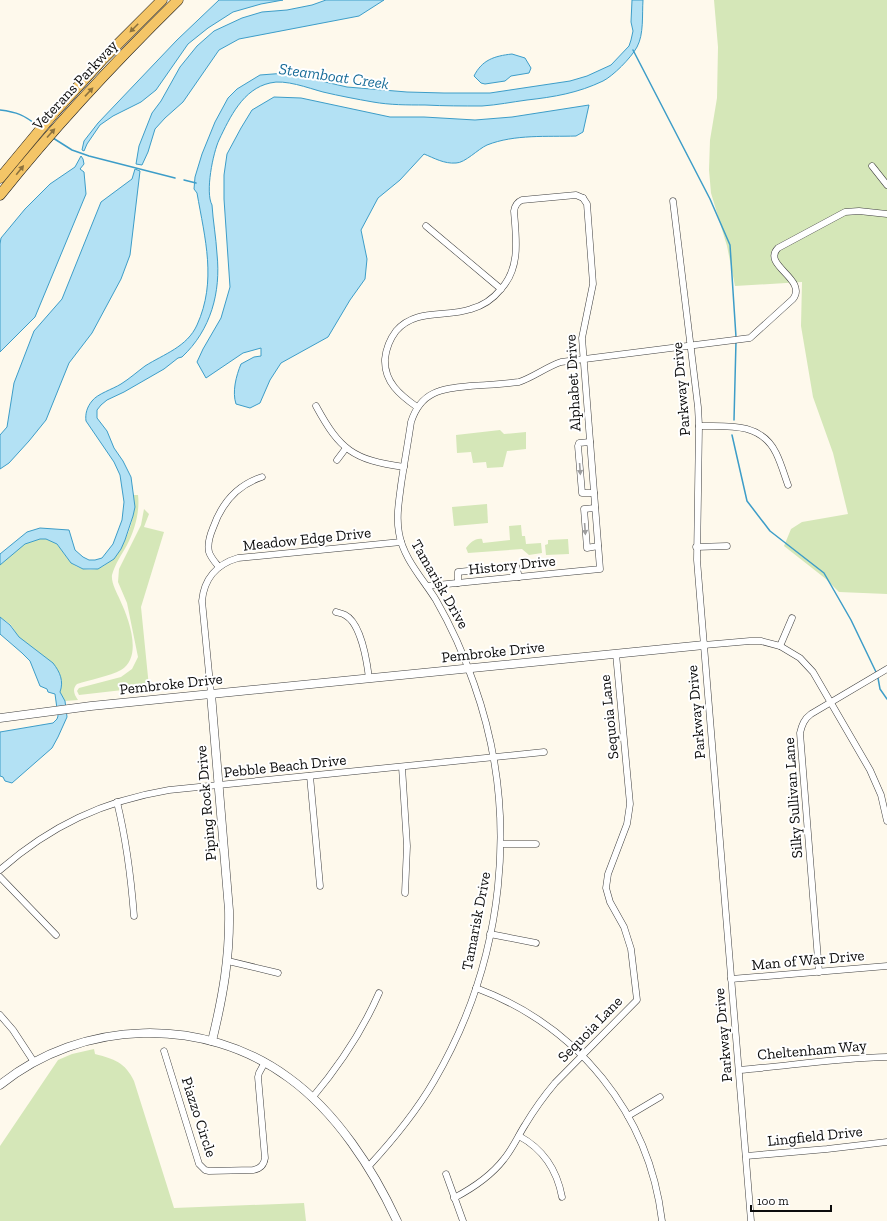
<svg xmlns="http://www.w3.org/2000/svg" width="887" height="1221" font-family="'Zilla Slab',serif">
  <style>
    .green { fill: #d5e7b8 }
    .water { fill: #b3e1f4; stroke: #3d9dc8 }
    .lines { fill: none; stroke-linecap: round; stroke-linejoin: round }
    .stream { stroke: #3d9dc8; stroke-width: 1.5 }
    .minor-casing { stroke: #3f3f3f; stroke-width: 7 }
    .tertiary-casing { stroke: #3f3f3f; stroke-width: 9 }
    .primary-casing { stroke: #1d1d1d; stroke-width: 11 }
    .minor { stroke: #fff; stroke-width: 6 }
    .tertiary { stroke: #fff; stroke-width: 8 }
    .primary { stroke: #f4c567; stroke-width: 10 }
    .oneway { fill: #8c723e }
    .oneway2 { fill: #9e9e9e }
    .labels { text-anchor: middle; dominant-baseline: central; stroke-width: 4; stroke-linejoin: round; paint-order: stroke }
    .street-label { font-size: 15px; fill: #0c0c0c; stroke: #fff }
    .water-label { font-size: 16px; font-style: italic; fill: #1a6d99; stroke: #fff }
  </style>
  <rect width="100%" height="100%" fill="#fef9ec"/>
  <g class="green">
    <path d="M714,0h173v594l-48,-2 -13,-13 -42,-33 7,-17 11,-7 46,-8 -15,-61 -20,-56 -12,-71 1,-44 -67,4 -8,-40 -16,-53 -2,-23 1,-30 7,-42 1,-51z"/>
    <path d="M500,430l4,4 22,-2v17l-19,2 -4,16 -16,1 -1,-6 -13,1 -2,-11 -14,1 -1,-18z"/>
    <path d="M133,495h5c2,16 -3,35 -11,50 -5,9 -12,19 -15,30 -1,8 5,18 8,25 9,19 23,57 1,70 -11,6 -32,10 -44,14 -5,5 -3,10 1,16l-13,1 -5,-9c10,-26 -26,-40 -41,-55 -4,-4 -5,-9 -9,-13 -3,-2 -7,-5 -10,-7v-52c11,-11 29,-29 47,-26 15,3 17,22 31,28 32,16 55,-35 56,-59 1,-4 0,-9 -1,-13z"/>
    <path d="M487,504l1,19 -34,3 -2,-19z"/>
    <path d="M144,509l5,5 -5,13 20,5 -23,75 8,80 -70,8 -2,-4 2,-3 42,-11 11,-8 6,-12 -11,-54 -9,-21 1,-13 22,-44z"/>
    <path d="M521,525l1,11h3l1,8 15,-1 1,10 -13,2 -7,-6 -54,4 -2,-5c4,-5 9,-10 16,-9l1,4 27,-3 -1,-14z"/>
    <path d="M568,539l1,15 -23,1 -1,-10 3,-1v-4z"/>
    <path d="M94,1049l1,5c19,5 30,8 39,27l40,127 130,-5 2,18h-306v-75l58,-86 14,-6z"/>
  </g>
  <g class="water">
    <path d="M219,0h64l-22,4 -28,8 -25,16 -20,16 -32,46 -15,12 -28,14 -13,9 -13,19 -3,7 -2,-1 2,-9 14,-18 79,-83z"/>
    <path d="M326,0h58l-25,16 -120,23 -20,11 -36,52 -18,16 -10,11 -7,23 -6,13 -6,-1 3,-18 13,-33 9,-12 19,-34 17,-21 17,-15 28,-13 20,-6 25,-2 25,-5z"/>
    <path d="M632,0h11c-1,15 1,34 -6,47 -6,11 -24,29 -34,34 -25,12 -49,16 -76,19 -15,2 -30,5 -45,6 -19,0 -38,0 -57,-1 -18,0 -35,0 -52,-3 -17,-3 -33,-6 -50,-10 -15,-4 -38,-13 -53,-9 -27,6 -40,34 -51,57 -6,13 -14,52 -7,65 1,16 4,32 5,49 4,38 -6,76 -35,103l-4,1 -14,11 -40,23 -17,8 -6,5 -4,5v8l10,13 7,17 9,13 8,16 4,30 -2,9 -8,24 -4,9 -7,10 -16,10h-15l-12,-6 -14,-19 -11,-5h-6l-15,5 -25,21v-11l27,-22 13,-4 29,2 6,20 8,7 6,3h6l7,-2 11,-14 9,-24 2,-18 -4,-27 -6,-13 -28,-41c-1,-7 1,-14 6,-20 5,-7 21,-12 29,-17 8,-5 16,-12 24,-18 19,-12 42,-19 52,-41 20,-44 8,-86 0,-132l-3,-4 1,-12 7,-23 13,-32 13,-24 9,-9 23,-14 26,-2 61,14 60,5 37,1h46l80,-12 17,-5 24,-11 18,-19 2,-6 2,-9 -2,-9z"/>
    <path d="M512,54l13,4 6,10 -2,5 -18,3 -6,5 -20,3 -4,-1 -7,-7c8,-16 20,-20 38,-22z"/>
    <path d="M274,97l27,1 89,19h34l51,3 37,-3 77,-12 -6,27 -7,4c-29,1 -61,-2 -89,9 -9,4 -22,18 -31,18 -12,1 -22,-5 -32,-9l-24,26 -22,18 -17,32 6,29 -2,20 -15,21 -22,37 -47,26 -11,17 -10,23 -10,5 -14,-4c-4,-12 0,-28 5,-40l13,-7 7,-1v-8l-18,5 -37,25 -9,-16 6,-13 18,-31 9,-31 -6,-88v-24l3,-21 14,-26 11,-18z"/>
    <path d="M81,156l2,3 1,5 -4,5 4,3 2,22 -51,123 -35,35v-108l1,-6 24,-29 25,-25 25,-17z"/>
    <path d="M135,169l5,2 -10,84 -9,24 -29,54 -23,30 -23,57 -17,21 -20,22 -9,6v-34l7,-8 7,-44 20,-52 28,-32 39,-97 31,-23z"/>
    <path d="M0,617l10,8 9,12 34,26c7,9 11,18 7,29l5,9 2,16 -9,20 -6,11 -40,35 -7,-2 -2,-4 -3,-1v-44l53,-9 4,-4 1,-3 -3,-22 -7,-2 -1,-3 -7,-3 -10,-25 -8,-8 -22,-19z"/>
  </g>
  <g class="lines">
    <g class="stream">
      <path d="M633,50l77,149 20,46 6,92"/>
      <path d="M0,110c17,2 24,5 38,16"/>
      <path d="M53,138l19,12 17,6 86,22"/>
      <path d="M184,180l12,3"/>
      <path d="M734,420l2,-79"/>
      <path d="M732,435l15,66 23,30 54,42 27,47 25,52"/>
      <path d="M878,678l2,11 7,10"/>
    </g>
    <g class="minor-casing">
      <g id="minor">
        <path d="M872,166l15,19"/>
        <path d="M673,201l25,206 1,19 -2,134 54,661"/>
        <path d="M426,226l75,63"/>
        <path d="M316,406c24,44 37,54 88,61"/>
        <path d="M417,407c-17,-12 -33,-25 -32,-48 1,-10 5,-20 11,-28 20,-23 49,-13 75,-22 11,-3 22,-10 30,-20 20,-22 15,-51 13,-78 1,-6 3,-9 8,-11l54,-5 7,3"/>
        <path d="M699,426c28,0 62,-4 77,27 5,10 8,21 12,32"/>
        <path d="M590,442l-11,1 -1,3 4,47h12"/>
        <path d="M337,460l9,-12"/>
        <path d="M595,508l-11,1 3,39 11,-2"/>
        <path d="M696,547l31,-1"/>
        <path d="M219,567c-4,-5 -8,-9 -10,-15 -2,-9 1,-17 4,-24 9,-26 24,-43 49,-51"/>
        <path d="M458,583v-11l58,-6 3,11"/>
        <path d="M427,586l173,-17 -18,-231 11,-54 -6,-80 -4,-6"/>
        <path d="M336,612c2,1 6,1 9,3 16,8 22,47 24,63"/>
        <path d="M704,645l46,-4h11l19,5 20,12 13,14 57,98 11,25 6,26"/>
        <path d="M780,646l12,-28"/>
        <path d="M211,694l-9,-93c2,-22 15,-37 36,-43l163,-16"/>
        <path d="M402,767l5,79 -2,47"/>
        <path d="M310,776l10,110"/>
        <path d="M117,802c9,37 14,75 17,114"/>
        <path d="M501,844h35"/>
        <path d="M0,870c50,-44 103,-69 169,-80l375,-38"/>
        <path d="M0,877l56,58"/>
        <path d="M490,934l46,9"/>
        <path d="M228,961l50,12"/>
        <path d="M819,972l-19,-239c2,-8 4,-14 11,-19l76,-45"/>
        <path d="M731,979l156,-13"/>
        <path d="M476,988c102,38 173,125 186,233"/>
        <path d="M0,1015l13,15 21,32"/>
        <path d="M164,1051l35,113 6,6 4,1 44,-1c7,-1 11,-5 12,-12l-7,-81 1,-4 6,-11"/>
        <path d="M739,1070c49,-4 98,-12 148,-13"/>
        <path d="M312,1098c27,-32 50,-66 67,-105"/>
        <path d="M628,1116l32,-19"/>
        <path d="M519,1136c24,13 38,34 43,61"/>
        <path d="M746,1156l81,-7 60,-7"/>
        <path d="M368,1167c25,-27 48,-55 66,-86 70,-120 87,-265 40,-397 -10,-29 -23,-58 -38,-84 -13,-21 -33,-42 -37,-67 -3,-16 0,-32 2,-48 3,-21 7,-42 10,-63 10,-31 30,-33 59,-36 16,-1 33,-2 49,-4 15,-5 27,-15 42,-20l189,-24 43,-39c15,-20 -32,-34 -15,-51l67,-36 14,-1 28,3"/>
        <path d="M446,1174l17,47"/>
        <path d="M454,1198c19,-10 37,-22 50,-39 9,-11 14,-23 21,-34 9,-15 19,-29 30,-42l82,-83 -6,-51 -7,-22 -14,-25 -4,-14 2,-14 19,-50 3,-20 -14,-150"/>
      </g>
    </g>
    <g class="tertiary-casing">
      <g id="tertiary">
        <path d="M211,694l18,216c1,47 -6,86 -17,131"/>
        <path d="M0,718l91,-12 613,-61"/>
        <path d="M0,1085c81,-66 204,-70 289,-7 47,34 84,91 108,143"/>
      </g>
    </g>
    <g class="primary-casing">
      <g id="primary">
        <path d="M0,178l54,-65 49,-54 59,-59"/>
        <path d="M0,195c55,-69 115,-133 178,-195"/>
      </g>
    </g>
    <use href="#minor" class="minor"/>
    <use href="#tertiary" class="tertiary"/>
    <use href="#primary" class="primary"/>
  </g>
  <defs><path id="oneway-solid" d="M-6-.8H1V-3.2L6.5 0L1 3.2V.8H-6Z"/></defs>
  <g class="oneway">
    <use href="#oneway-solid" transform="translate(134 28) rotate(135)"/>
    <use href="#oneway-solid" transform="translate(89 92) rotate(-47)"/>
    <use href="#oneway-solid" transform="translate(51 133) rotate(-48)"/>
    <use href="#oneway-solid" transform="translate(20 170) rotate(-51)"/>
  </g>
  <g class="oneway2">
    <use href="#oneway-solid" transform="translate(580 469) rotate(86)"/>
    <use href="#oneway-solid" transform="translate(585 529) rotate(86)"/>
  </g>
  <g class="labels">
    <g class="street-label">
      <text transform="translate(75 85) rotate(-47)">Veterans Parkway</text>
      <text transform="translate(573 383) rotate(-93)">Alphabet Drive</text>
      <text transform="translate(681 389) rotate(-95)">Parkway Drive</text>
      <text transform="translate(307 539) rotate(-6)">Meadow Edge Drive</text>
      <text transform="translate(512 565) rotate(-6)">History Drive</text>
      <text transform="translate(440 584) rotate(60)">Tamarisk Drive</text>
      <text transform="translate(493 652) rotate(-6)">Pembroke Drive</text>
      <text transform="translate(171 684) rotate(-6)">Pembroke Drive</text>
      <text transform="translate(696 712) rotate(-95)">Parkway Drive</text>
      <text transform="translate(609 717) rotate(-96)">Sequoia Lane</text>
      <text transform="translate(285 766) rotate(-6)">Pebble Beach Drive</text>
      <text transform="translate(793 798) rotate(-94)">Silky Sullivan Lane</text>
      <text transform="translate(206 803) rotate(-95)">Piping Rock Drive</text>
      <text transform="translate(476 921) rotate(-79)">Tamarisk Drive</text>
      <text transform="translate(808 960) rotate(-5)">Man of War Drive</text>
      <text transform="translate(590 1029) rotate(-46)">Sequoia Lane</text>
      <text transform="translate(723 1035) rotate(-95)">Parkway Drive</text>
      <text transform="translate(812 1050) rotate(-5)">Cheltenham Way</text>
      <text transform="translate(199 1117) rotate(72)">Piazzo Circle</text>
      <text transform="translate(815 1136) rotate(-6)">Lingfield Drive</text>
    </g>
    <g class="water-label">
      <text transform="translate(334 76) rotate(8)">Steamboat Creek</text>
    </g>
  </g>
  <path d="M751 1205v6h80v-6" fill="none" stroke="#0c0c0c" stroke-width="2"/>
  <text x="757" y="1205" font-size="12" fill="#0c0c0c" stroke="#ffffff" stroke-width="3" paint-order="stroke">100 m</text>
</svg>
